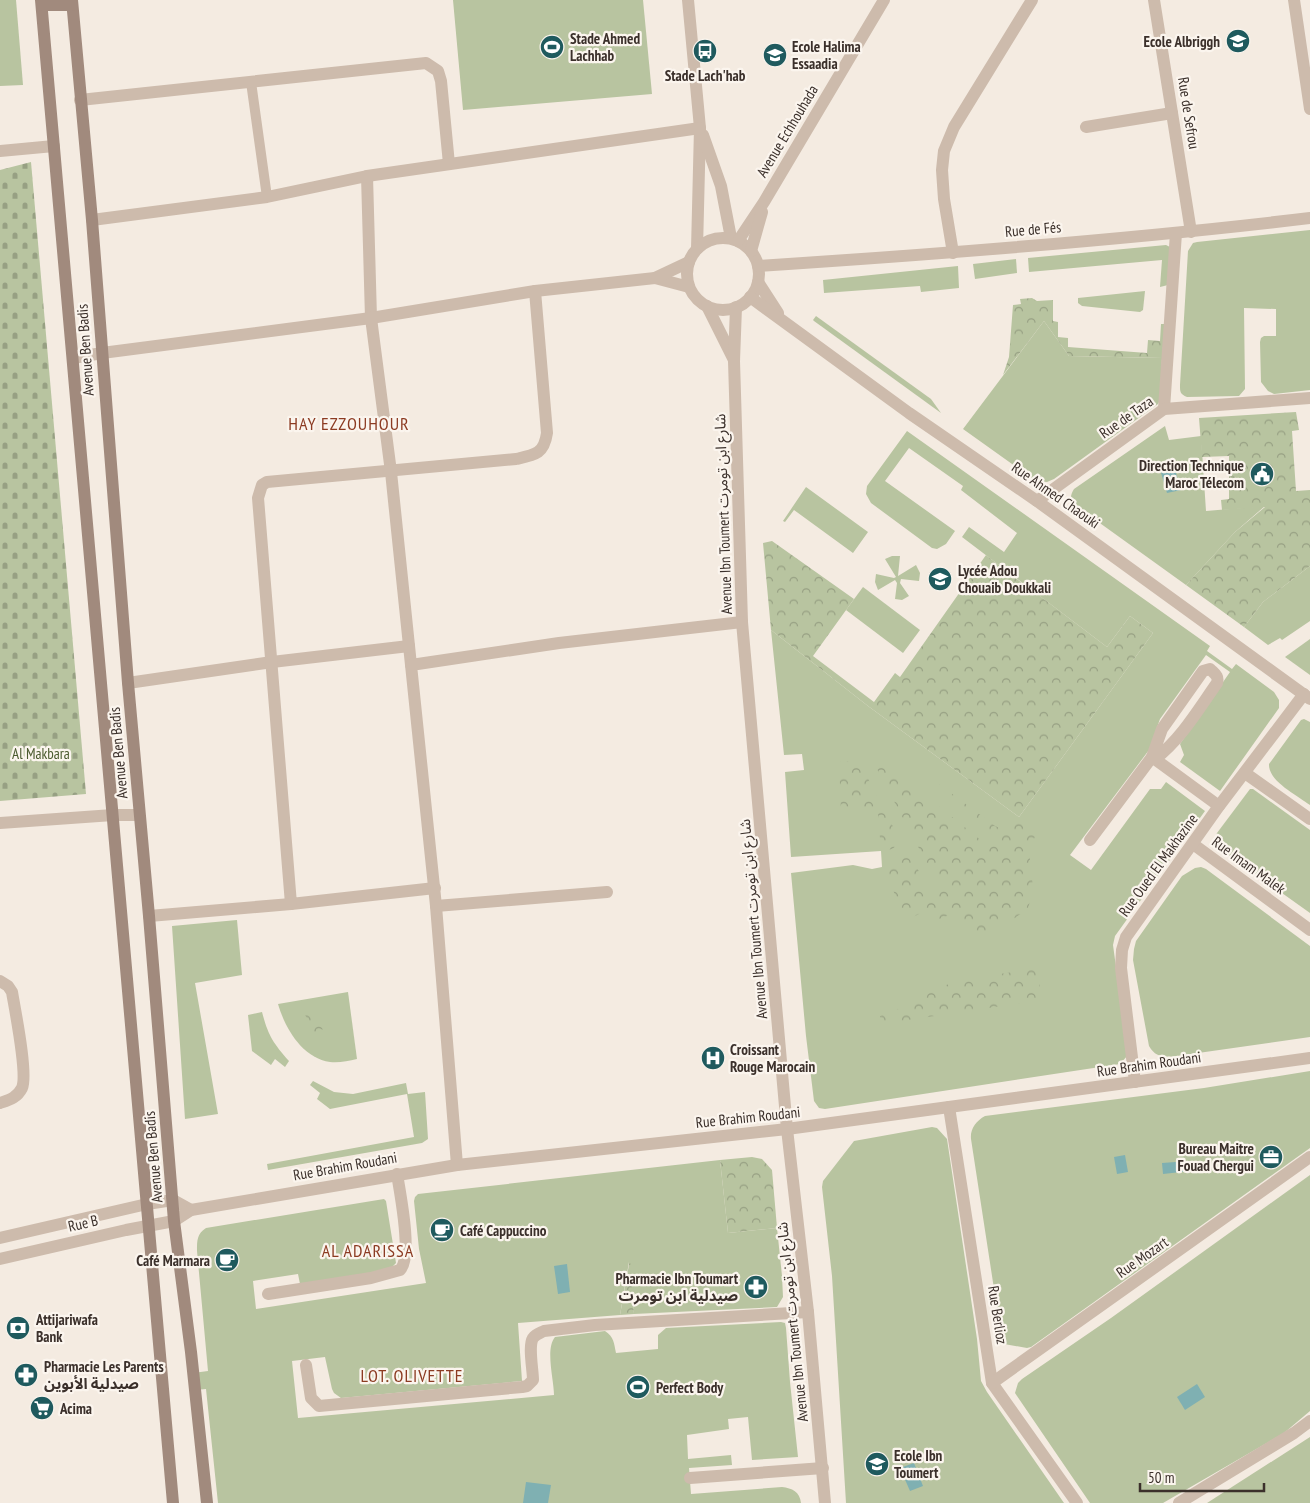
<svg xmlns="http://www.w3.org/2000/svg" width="1310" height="1503" font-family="'PT Sans Narrow','Noto Sans Arabic',sans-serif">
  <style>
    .green { fill: #b8c4a0 }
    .forest { fill: url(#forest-crowns) }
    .cemetery { fill: url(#cemetery-stones) }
    .water { fill: #7fb0b2 }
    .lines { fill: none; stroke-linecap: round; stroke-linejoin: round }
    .pedestrian { stroke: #cdbbac; stroke-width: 10 }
    .minor { stroke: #cdbbac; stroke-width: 12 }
    .tertiary { stroke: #cdbbac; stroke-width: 12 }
    .secondary { stroke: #a18a7d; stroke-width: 12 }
    .labels { text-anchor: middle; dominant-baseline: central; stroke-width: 4.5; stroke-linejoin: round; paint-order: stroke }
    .poi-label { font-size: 15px; font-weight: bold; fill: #3b302b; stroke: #fbf5ee; text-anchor: start }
    .street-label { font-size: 15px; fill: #3b302b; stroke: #fbf5ee }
    .park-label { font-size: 15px; fill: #4a5a2e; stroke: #fbf5ee }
    .quarter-label { font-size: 18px; letter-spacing: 1px; fill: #8c3b22; stroke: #fbf5ee }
  </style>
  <defs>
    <pattern id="forest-crowns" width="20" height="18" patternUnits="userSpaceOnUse" patternTransform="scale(1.25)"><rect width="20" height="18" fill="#b8c4a0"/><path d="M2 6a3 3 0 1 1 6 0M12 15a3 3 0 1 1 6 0" fill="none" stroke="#97a083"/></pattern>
    <pattern id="cemetery-stones" width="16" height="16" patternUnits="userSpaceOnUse" patternTransform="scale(1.25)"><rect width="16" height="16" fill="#b8c4a0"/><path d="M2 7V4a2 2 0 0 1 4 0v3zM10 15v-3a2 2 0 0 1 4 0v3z" fill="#97a083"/></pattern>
  </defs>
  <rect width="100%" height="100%" fill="#f4ebe1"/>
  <g class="green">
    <path d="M0,0h16l7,85 -23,1z"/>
    <path d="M453,0h190l9,94 -189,16z"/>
    <path d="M1310,230v160l-36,4 -6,-3 -7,-9 -1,-40 1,-4 3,-2h12v-27l-32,-1 1,81 -6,7 -52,1c-7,-3 -7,-5 -7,-12l8,-134 5,-8 4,-1z"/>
    <path d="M1166,245l4,2 -2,38 -8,2 2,-27 -133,12 -1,-14z"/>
    <path d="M1016,259l1,14 -42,6 -2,-15z"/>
    <path d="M958,266l1,22 -38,4 -1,-6 -96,7 -1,-13z"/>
    <path d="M1145,291l-2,19 -3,2 -58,-6 -4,-3v-5z"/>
    <path d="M816,316l115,83 10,14 -127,-92 -1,-1z"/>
    <path d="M1044,321l25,35 93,2 -2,42 -2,4 -104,75 -7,3 -11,-1 -73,-52z"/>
    <path d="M1165,426l4,14 32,-4 5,75 59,-5 -30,26 -49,53 -114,-82c-2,-6 -1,-9 2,-14z"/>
    <path d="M907,431l303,215 -3,5 25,18 4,-5 38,28 5,8v8l-59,83 -40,-29 4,-7 -4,-11 50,-72 -24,-17 -46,64 -11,31 -79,105 21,15 59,-81h11l5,-7 39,29 -90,125 -2,9 15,110 -8,9 -295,45 -6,-1 -5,-7 -8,-65 -15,-163 62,-8 19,4 10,-2 -1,-16 -90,6 -6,-85 19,-2 -2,-16 -18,1 -13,-125 97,76 151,111 134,-184 -23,-17 -23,31 -145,-110 7,-10 35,25 13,-19 -56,-43 2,-4 -54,-38 -24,33 70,50 -9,13 -9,5 -5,-1 -61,-45 -5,-9 1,-8z"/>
    <path d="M806,487l62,45 -15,21 -59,-43 -9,12 -2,-1z"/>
    <path d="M892,556h8l-2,20 18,-11 4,8 -1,8 -18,-2 -1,4 9,13 -7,4 -7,-1 2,-16 -2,-3 -17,10 -3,-8 1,-8 18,4 2,-1 -11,-18z"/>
    <path d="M1310,566v55l-28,19 -2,-2 -12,7 -24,-18 19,-25z"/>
    <path d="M863,587l57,43 -17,23 -57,-43z"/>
    <path d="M1310,639v36l-25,-18z"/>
    <path d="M1304,719l6,3v83c-13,-10 -42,-24 -41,-41l32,-44z"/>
    <path d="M1250,789h3l57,41v83l-91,-65c-4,-5 -5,-8 -2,-15z"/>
    <path d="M1201,867l5,2 104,77v91l-133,19c-13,1 -21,2 -28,-10l-16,-86 1,-11 2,-8 46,-65 13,-8z"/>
    <path d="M237,920l5,55 -47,8 23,131 -33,5 -13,-193z"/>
    <path d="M348,992l9,67c-9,2 -18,4 -27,3 -28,-4 -45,-34 -52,-58z"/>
    <path d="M262,1012c6,23 11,31 27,49l-4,6 -10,-8 -4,6 -19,-14 -4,-36z"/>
    <path d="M1310,1071v77l-279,199 -4,1 -23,-4 -2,-3 -31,-202c-1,-10 5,-18 14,-23l219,-28z"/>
    <path d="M313,1081l21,11 19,2 53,-11 2,11 17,-2 3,47 -6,4 -154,27 -1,-6 147,-27 -7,-43 -77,15 -13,-10 3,-6 -10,-8z"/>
    <path d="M932,1127l5,1 10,11 30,200 4,42 6,11 77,111h-218l-14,-227 -10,-89 1,-6 31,-40z"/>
    <path d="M720,1160l8,73 49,-5 5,48 1,21 -6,10 -143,7 -5,-52 -9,53 -102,8 4,58 -181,17 -7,-5 -2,-4 -7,-32 -33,4 6,57 256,-23c0,-15 -9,-46 1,-58l50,-6c9,6 9,12 11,22l42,-4v-14l8,-7 115,-6 4,1 1,5 4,54 8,75 -46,3 -4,-43 -20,2 1,10 -42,6 1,24 43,-4 1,10 -43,3 2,26 91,-7c10,1 18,5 19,16h-583l-12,-114 -11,1 -2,-17 15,-2 -11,-120c0,-11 0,-17 9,-23l178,-29 2,2 10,62 -7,7 -89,14 -2,-10 -45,7 3,28 170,-26 -7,-34 -5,-48 1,-4 3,-3z"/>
    <path d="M1310,1175v236l-26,22 -121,70h-73l-73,-107 -2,-3 3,-10 4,-4 89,-61z"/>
    <path d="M1310,1437v66h-103z"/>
  </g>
  <g class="forest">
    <path d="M1032,298l5,3 16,-1v21l5,1v15l10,1v9l79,6 1,-13 12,1 1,-17h4l-3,34 -93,-2 -25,-35 -41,54 6,-18 4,-52 8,-1 -1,-5z"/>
    <path d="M1296,412l3,18 -7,1 4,60 14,-1v76l-47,36 -19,25 -58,-42 49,-53 30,-25 -43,3 -1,-10 8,-1v-43l-27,1 -3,-39z"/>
    <path d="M772,541l82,58 -41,57 61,46 21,-29 5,4 86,-122 36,28 -2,3 2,6 5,2 5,-4 75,57 23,-31 23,17 -134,184 19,14c-16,28 -3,36 -6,63 -1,5 -3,10 -4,15 -16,10 -50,39 -67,18 -3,-4 -5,-10 -7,-14l-17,7 -6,-12 -24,12 -25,-53 25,-14 4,3 20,39 10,-5 -64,-121 -6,-17 111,89 8,4h5l3,-5 -68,-54 5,-5 60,45c12,6 15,0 24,-9l-151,-111 -97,-76 -8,-87z"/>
    <path d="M856,761l6,6 39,75 -9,7 -11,2 -3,-38h-5l-1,-4 -31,2 -2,-49z"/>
    <path d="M1035,954l7,46 -161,24 -1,-8 30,-12 26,-15 23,-9 54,-8 7,-3z"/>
    <path d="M302,1010l10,8 9,-6 -2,11 9,7 -10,-1 -1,10 -6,-11 -12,-2 9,-6z"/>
    <path d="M752,1157l10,2 10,11 5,58 -49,5 -8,-73z"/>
    <path d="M630,1259l4,55 -14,1z"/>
  </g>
  <path class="cemetery" d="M31,162l55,632 -86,7v-631z"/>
  <g class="water">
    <path d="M1173,463l8,27 -14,3 -8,-27z"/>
    <path d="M1125,1155l3,17 -11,2 -3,-17z"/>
    <path d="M1189,1161l1,10 -27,3 -1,-11z"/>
    <path d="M567,1264l3,28 -12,2 -4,-28z"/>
    <path d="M1197,1384l8,13 -20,13 -8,-13z"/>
    <path d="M914,1463l9,23 -13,5 -10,-23z"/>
    <path d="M526,1482l25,3 -3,18h-25z"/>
  </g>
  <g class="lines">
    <path class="pedestrian" d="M251,82l16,115"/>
    <g class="minor">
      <path d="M688,0l12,128 -3,121"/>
      <path d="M1154,0l37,232"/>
      <path d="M1294,0l16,109"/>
      <path d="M80,100l346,-37 12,8 3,10 8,83"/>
      <path d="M1086,127l86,-14"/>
      <path d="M703,135l18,51 10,52"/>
      <path d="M0,151l54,-5"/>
      <path d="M367,176l4,142 20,154 20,193"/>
      <path d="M92,220l175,-23 100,-21 333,-48"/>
      <circle cx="723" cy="274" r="36"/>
      <path d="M738,241l26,-39 120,-202"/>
      <path d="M751,251l11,-39"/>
      <path d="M953,253l-9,-54 -2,-29 2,-19 10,-24 78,-127"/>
      <path d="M758,266c184,-12 368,-26 552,-48"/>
      <path d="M655,278l34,9"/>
      <path d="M758,282l20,31"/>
      <path d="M750,297l159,116 128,88 273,198"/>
      <path d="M707,306l27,54"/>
      <path d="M736,307l-2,54 8,261 45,507 21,183 17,191"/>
      <path d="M73,358l29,-5 269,-35 164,-27 120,-13 34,-16"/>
      <path d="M1164,409l12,-176"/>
      <path d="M1037,501l127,-92 146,-11"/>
      <path d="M128,683l144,-21 137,-16"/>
      <path d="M1152,757l67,49"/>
      <path d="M1245,773l65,46"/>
      <path d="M0,823l113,-8h26"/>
      <path d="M1090,840l62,-83 10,-28 41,-58 7,-2c5,5 9,7 7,14 -19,27 -36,56 -62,76"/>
      <path d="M1193,844l117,86"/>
      <path d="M435,888l-144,16 -33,-406 4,-13 5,-3 249,-23c19,-4 28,-5 31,-26l-12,-142"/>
      <path d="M436,906l171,-14"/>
      <path d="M149,916l142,-12"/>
      <path d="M0,981l8,5 4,6c3,18 16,82 10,96 -5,10 -13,12 -22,15"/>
      <path d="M1135,1082l-14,-114 1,-18 4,-13 93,-131 85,-112"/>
      <path d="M949,1107l43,276 85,120"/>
      <path d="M457,1165l-21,-259 -25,-241 148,-22 183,-21"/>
      <path d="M268,1294l103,-16 29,-8c13,-13 0,-77 -3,-96"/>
      <path d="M306,1365l5,33 8,8 203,-19 5,-1 6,-6c0,-10 -5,-34 0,-42 3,-4 7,-5 11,-7l51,-6 213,-13"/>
      <path d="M992,1383l318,-226"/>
      <path d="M690,1478l133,-10"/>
      <path d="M1179,1503l115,-70 16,-12"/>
    </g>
    <g class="tertiary">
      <path d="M0,1238l147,-34 26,-4 18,10"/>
      <path d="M0,1259l126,-29 48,-9 17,-11 266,-45 330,-36 523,-71"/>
    </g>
    <g class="secondary">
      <path d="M41,0l132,1503"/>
      <path d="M72,0l20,220 36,463 21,233 25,305 17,131 16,151"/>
      <path d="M42,5h30"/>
    </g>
  </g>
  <defs>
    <g id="school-disc" transform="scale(1.25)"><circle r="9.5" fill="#1f5a5e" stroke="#fbf5ee"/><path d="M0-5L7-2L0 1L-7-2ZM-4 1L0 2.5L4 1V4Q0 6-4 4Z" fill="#fff"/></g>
    <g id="stadium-disc" transform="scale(1.25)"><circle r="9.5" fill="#1f5a5e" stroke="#fbf5ee"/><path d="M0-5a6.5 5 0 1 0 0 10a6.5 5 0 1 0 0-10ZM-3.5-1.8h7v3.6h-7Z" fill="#fff"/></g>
    <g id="bus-disc" transform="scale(1.25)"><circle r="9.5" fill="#1f5a5e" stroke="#fbf5ee"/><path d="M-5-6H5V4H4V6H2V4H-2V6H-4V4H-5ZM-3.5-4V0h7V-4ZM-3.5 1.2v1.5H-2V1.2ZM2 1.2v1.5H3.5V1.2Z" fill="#fff"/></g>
    <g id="civic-disc" transform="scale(1.25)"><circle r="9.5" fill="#1f5a5e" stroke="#fbf5ee"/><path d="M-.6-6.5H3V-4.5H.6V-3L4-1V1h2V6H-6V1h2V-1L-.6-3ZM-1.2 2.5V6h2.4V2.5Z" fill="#fff"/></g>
    <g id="hospital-disc" transform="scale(1.25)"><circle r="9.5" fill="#1f5a5e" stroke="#fbf5ee"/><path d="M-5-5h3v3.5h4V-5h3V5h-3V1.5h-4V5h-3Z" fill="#fff"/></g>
    <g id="office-disc" transform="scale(1.25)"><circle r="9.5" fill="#1f5a5e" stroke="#fbf5ee"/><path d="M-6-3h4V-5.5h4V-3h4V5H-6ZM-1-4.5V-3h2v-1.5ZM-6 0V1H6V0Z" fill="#fff"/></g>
    <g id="cafe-disc" transform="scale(1.25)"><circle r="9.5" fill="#1f5a5e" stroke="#fbf5ee"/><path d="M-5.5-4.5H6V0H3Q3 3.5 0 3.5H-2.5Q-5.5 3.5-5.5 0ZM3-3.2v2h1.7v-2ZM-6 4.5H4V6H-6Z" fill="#fff"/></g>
    <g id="pharmacy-disc" transform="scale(1.25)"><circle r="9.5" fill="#1f5a5e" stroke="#fbf5ee"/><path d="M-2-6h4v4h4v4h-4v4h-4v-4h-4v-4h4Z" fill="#fff"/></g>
    <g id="bank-disc" transform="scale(1.25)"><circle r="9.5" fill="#1f5a5e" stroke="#fbf5ee"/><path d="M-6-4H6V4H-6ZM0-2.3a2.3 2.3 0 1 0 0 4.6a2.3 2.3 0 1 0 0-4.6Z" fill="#fff"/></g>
    <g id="supermarket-disc" transform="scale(1.25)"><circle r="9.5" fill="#1f5a5e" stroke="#fbf5ee"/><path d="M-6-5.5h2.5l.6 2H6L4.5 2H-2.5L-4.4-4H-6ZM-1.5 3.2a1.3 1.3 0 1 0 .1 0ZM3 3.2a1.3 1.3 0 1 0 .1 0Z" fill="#fff"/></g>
  </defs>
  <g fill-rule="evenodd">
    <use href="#school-disc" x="1238" y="41"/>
    <use href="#stadium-disc" x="552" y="47"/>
    <use href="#bus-disc" x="705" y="51"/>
    <use href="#school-disc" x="775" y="55"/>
    <use href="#civic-disc" x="1262" y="474"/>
    <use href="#school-disc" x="940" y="579"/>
    <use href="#hospital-disc" x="713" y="1058"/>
    <use href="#office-disc" x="1271" y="1157"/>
    <use href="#cafe-disc" x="442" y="1230"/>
    <use href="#cafe-disc" x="227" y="1260"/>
    <use href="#pharmacy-disc" x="756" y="1287"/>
    <use href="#bank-disc" x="18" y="1328"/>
    <use href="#pharmacy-disc" x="26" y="1375"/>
    <use href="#stadium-disc" x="638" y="1387"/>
    <use href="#supermarket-disc" x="42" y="1408"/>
    <use href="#school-disc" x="877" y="1464"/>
  </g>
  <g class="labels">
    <g class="poi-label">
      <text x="570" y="38">Stade Ahmed<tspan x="570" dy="17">Lachhab</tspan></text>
      <text x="1220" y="41" text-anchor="end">Ecole Albriggh</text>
      <text x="792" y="46">Ecole Halima<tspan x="792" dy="17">Essaadia</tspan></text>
      <text x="705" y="75" text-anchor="middle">Stade Lach'hab</text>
      <text x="1244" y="465" text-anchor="end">Direction Technique<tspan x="1244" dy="17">Maroc Télecom</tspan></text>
      <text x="958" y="570">Lycée Adou<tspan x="958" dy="17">Chouaib Doukkali</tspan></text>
      <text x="730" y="1049">Croissant<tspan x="730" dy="17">Rouge Marocain</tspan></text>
      <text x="1254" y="1148" text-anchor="end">Bureau Maitre<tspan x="1254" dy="17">Fouad Chergui</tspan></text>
      <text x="460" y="1230">Café Cappuccino</text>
      <text x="210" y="1260" text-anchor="end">Café Marmara</text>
      <text x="738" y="1278" text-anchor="end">Pharmacie Ibn Toumart<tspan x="738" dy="17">صيدلية ابن تومرت</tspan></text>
      <text x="36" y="1319">Attijariwafa<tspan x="36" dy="17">Bank</tspan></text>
      <text x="44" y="1366">Pharmacie Les Parents<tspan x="44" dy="17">صيدلية الأبوين</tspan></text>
      <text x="656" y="1387">Perfect Body</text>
      <text x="60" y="1408">Acima</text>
      <text x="894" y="1455">Ecole Ibn<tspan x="894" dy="17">Toumert</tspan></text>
    </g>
    <g class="street-label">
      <text transform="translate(1189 113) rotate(81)">Rue de Sefrou</text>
      <text transform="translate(787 131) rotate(-59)">Avenue Echhouhada</text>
      <text transform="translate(1033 229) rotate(-5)">Rue de Fés</text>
      <text transform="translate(85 350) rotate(-94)">Avenue Ben Badis</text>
      <text transform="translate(1126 417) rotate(-35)">Rue de Taza</text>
      <text transform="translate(1056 495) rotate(35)">Rue Ahmed Chaouki</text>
      <text transform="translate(723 514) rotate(-92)">Avenue Ibn Toumert شارع ابن تومرت</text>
      <text transform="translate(118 753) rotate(-95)">Avenue Ben Badis</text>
      <text transform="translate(1158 865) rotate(-54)">Rue Oued El Makhazine</text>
      <text transform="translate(1249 865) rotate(36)">Rue Imam Malek</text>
      <text transform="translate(753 919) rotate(-95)">Avenue Ibn Toumert شارع ابن تومرت</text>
      <text transform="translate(1149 1064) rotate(-8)">Rue Brahim Roudani</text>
      <text transform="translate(748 1117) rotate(-6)">Rue Brahim Roudani</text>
      <text transform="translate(153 1157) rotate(-95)">Avenue Ben Badis</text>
      <text transform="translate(345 1166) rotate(-10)">Rue Brahim Roudani</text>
      <text transform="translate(83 1223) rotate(-13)">Rue B</text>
      <text transform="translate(1142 1257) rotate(-35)">Rue Mozart</text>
      <text transform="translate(998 1315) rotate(81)">Rue Berlioz</text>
      <text transform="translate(792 1322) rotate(-96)">Avenue Ibn Toumert شارع ابن تومرت</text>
    </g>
    <g class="park-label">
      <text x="41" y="753">Al Makbara</text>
    </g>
    <g class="quarter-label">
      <text x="349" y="423">HAY EZZOUHOUR</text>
      <text x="368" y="1250">AL ADARISSA</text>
      <text x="412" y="1375">LOT. OLIVETTE</text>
    </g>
  </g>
  <path d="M1140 1483v8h124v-8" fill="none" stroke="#3b302b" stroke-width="2.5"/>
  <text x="1148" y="1483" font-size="15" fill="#3b302b" stroke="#fbf5ee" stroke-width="4" paint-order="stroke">50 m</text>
</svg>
